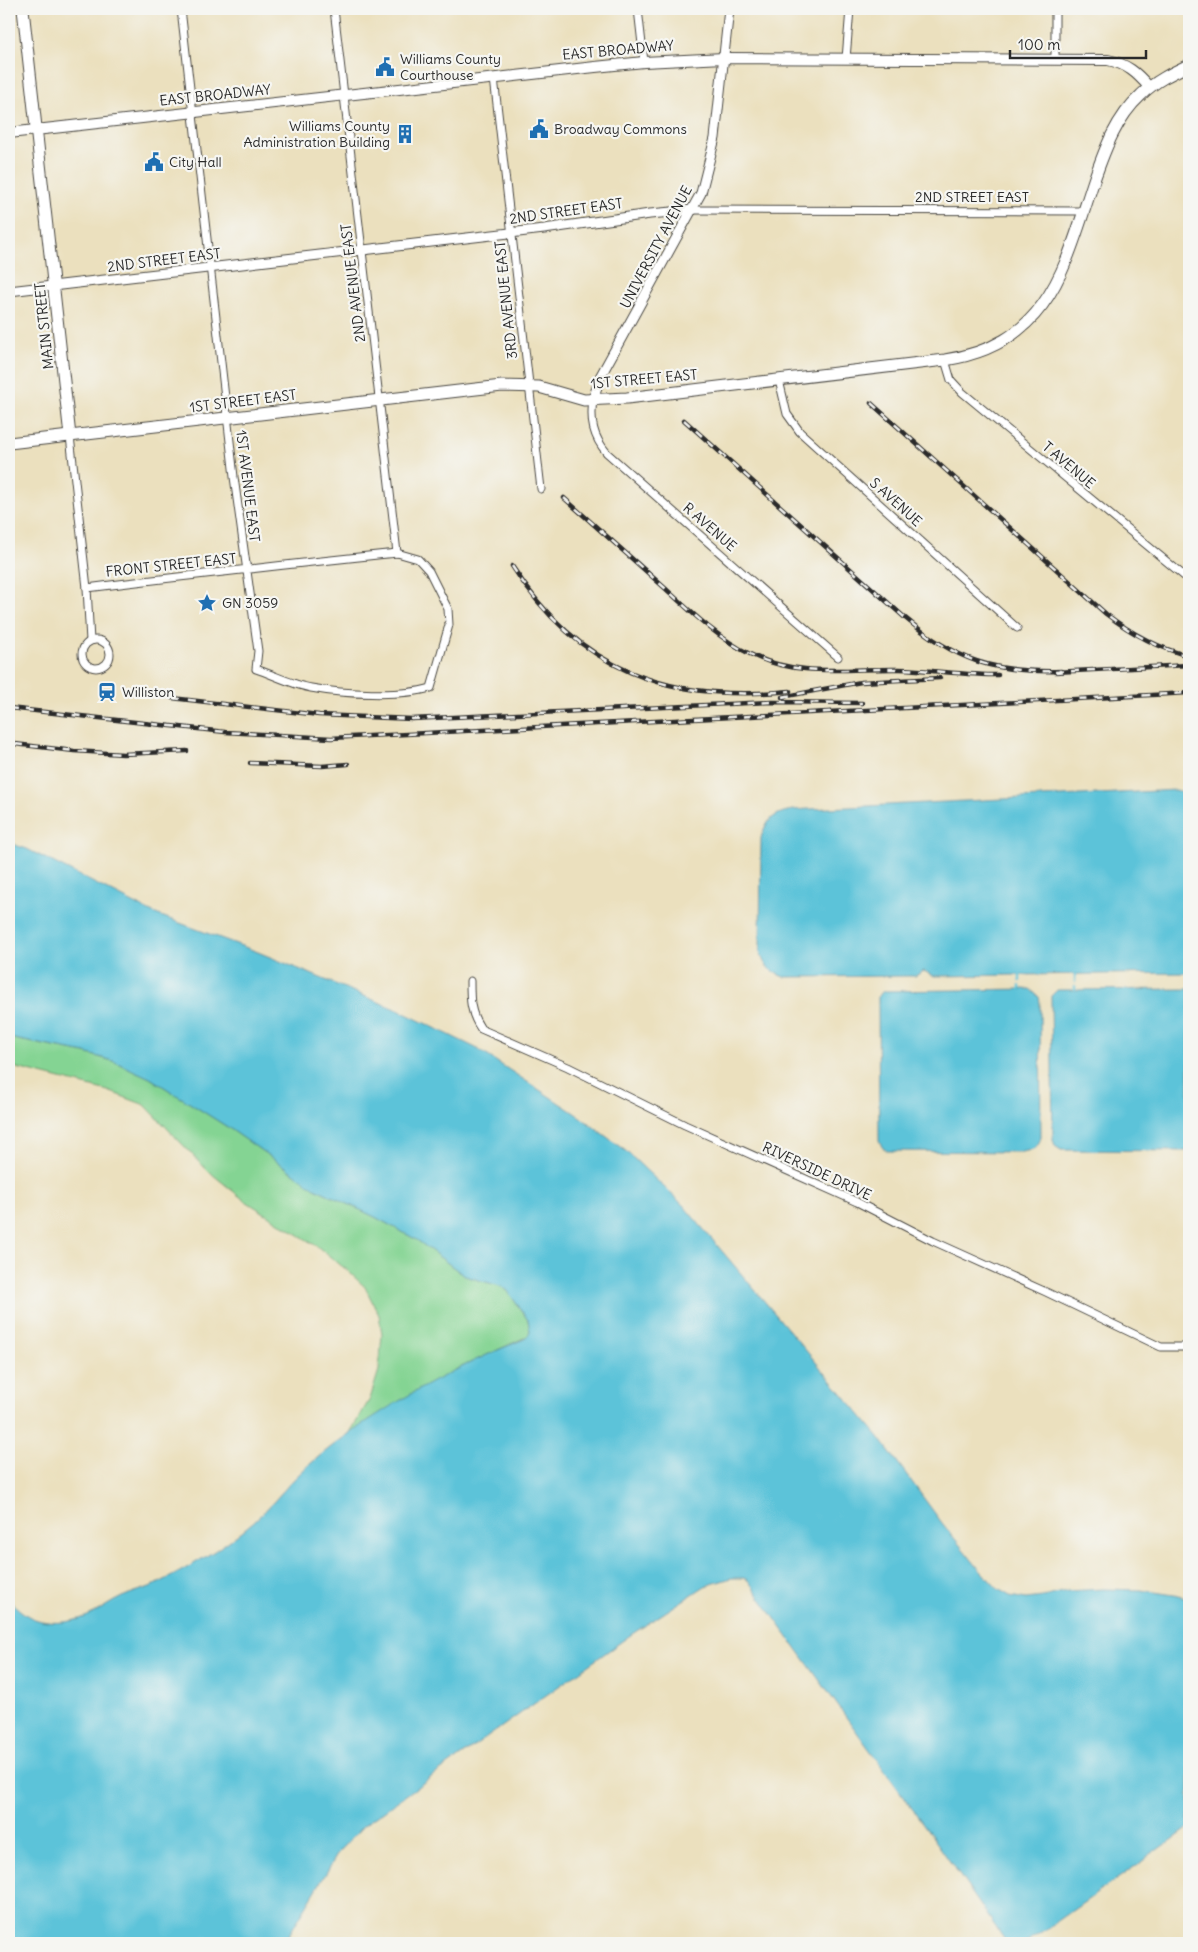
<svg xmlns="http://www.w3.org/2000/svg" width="1198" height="1952" font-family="Delius,sans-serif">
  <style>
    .green { fill: #84d493; stroke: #58805f }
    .water { fill: #5cc3d9; stroke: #447782 }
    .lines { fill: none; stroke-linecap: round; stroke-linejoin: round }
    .stream { stroke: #5cc3d9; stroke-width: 2.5 }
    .minor-casing { stroke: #484641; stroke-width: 9 }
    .tertiary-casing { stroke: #484641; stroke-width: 11 }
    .secondary-casing { stroke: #484641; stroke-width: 12 }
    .primary-casing { stroke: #484641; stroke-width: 13 }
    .minor { stroke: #fff; stroke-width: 7 }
    .tertiary { stroke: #fff; stroke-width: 9 }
    .secondary { stroke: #fff; stroke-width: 10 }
    .primary { stroke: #fff; stroke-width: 11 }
    .rail-casing { stroke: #2b2b2b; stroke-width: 4.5 }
    .rail { stroke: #f6f6f2; stroke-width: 2.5; stroke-dasharray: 8; stroke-linecap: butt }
    .labels { text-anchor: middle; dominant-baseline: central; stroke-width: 4.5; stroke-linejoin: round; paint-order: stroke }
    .street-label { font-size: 14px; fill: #2b2b2b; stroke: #f6f6f2 }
    .poi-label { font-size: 14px; fill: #2b2b2b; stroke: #f6f6f2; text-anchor: start }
  </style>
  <rect width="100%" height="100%" fill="#f6f6f2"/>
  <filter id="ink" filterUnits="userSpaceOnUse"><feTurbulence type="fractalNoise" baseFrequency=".02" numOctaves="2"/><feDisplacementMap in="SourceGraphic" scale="10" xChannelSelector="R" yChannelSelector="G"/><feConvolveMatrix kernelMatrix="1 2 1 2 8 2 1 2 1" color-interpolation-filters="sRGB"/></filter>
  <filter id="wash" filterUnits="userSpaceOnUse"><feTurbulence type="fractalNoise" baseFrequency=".0096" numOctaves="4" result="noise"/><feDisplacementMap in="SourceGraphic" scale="20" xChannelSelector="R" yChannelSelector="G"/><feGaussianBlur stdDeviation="1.12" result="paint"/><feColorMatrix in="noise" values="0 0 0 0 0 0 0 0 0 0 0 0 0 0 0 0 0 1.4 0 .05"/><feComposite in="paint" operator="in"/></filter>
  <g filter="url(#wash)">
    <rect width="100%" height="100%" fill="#ebe0be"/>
    <path class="green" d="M9,1038l76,15 28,8 37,17 79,50 86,60 60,29 42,23 48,36 35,10 7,4 21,30 2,11 -2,5 -71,33 -63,36 -45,29 21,-35 9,-29 3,-36 -3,-19 -14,-28 -17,-16 -30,-24 -74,-47 -37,-30 -62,-65 -37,-14 -99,-25z"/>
    <g class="water">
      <path d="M1176,790l13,4v179l-255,3 -10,-5 -9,5 -131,1c-15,-6 -20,-11 -24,-26l1,-113c7,-27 25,-28 49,-29z"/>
      <path d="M9,843l18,6 126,64 105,39 142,59 76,37 103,68 48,36 56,53 55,65 141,167 63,86 38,47 18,19 12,7 16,3 17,-2 24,-6 36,-2 38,1 33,5 15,4v229l-151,107 -14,8h-17l-70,-100 -161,-223 -28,-40 -5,-2h-12l-26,8 -73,48 -268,191 -24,25 -56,93h-275v-343c6,6 13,13 21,17 18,9 44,6 62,-3 10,-5 19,-12 30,-17 11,-5 24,-8 35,-13 31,-16 64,-35 90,-57 18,-14 32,-32 48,-49 16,-16 34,-30 52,-43 55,-39 115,-71 177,-96l4,-3 2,-5 -2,-11 -21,-30 -7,-4 -35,-10 -48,-36 -42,-23 -60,-29 -86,-60 -79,-50 -37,-17 -28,-8 -76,-15z"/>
      <path d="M1030,989l9,8 1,6 1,134c-3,11 -8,13 -19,15l-135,-1 -5,-4 -3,-7 -1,-143 5,-6z"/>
      <path d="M1189,989v162l-128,-1 -6,-4 -2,-7 -2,-143 6,-6z"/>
    </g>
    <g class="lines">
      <g class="stream">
        <path d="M1020,975v6"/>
        <path d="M1075,975v7"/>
        <path d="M1020,986v4"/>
        <path d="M1075,986v3"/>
      </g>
    </g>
  </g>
  <g filter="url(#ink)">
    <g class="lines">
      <g class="minor-casing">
        <g id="minor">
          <path d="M334,9l63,544"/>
          <path d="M638,9l6,53"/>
          <path d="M846,59l4,-50"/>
          <path d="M1055,59v-50"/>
          <path d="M494,78l47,411"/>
          <path d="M693,210l390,1"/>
          <path d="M945,360l6,20 11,12 227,188"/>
          <path d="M779,380l8,34 13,18 217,196"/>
          <path d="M593,400c-3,21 0,37 14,53l231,204"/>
          <path d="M70,436l17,152 3,53"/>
          <path d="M87,588c103,-13 207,-24 310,-35l21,6 11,12 19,38 1,16 -18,63c-31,9 -87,6 -120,0 -18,-3 -37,-13 -55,-19l2,-18 -24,-174 -53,-468"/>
          <circle cx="96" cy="654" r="14"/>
          <path d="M470,981c0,19 0,32 11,48l87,38 117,58 172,77 76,39 113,51 115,55h28"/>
        </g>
      </g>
      <g class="tertiary-casing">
        <g id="tertiary">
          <path d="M9,291l535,-62 106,-15 43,-4"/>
          <path d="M593,400l7,-23 101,-184 14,-55 14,-129"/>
        </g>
      </g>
      <g class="secondary-casing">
        <path id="secondary" d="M9,133l586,-66 49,-5 80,-4 384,2c19,4 29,13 41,27"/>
      </g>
      <g class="primary-casing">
        <g id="primary">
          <path d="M23,9l47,427"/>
          <path d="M9,443l493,-57 37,1 45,13 43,-2 318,-38c105,-16 120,-93 149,-180 11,-31 22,-62 47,-85 14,-14 31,-22 48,-30"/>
        </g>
      </g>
      <use href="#minor" class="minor"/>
      <use href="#tertiary" class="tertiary"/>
      <use href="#secondary" class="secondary"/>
      <use href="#primary" class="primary"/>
      <g class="rail-casing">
        <g id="rail">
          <path d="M871,403l235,211c26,20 52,34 83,42"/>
          <path d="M684,420l220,197c52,44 90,56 157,54"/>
          <path d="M564,498c34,30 68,61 102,91 26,24 52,49 84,65 48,24 98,14 149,15 33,1 66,6 99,6"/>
          <path d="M512,566c67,105 157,137 278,125"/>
          <path d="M1055,672l134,-7"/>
          <path d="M782,697l79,-15 79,-4"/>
          <path d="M172,698l147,17 93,4 360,-17 90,1"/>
          <path d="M9,708l216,24 106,6 858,-45"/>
          <path d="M15,744l59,7 49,3 64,-3"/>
          <path d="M250,763l72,3 26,-2"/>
        </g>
      </g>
      <use href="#rail" class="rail"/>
    </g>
  </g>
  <defs>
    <g id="civic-bare" transform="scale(1.5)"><path d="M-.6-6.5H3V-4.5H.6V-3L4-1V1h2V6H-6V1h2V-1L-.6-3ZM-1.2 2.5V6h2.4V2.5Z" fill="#1f6fb2" stroke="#f6f6f2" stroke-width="2.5" paint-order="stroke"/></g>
    <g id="building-bare" transform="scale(1.5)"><path d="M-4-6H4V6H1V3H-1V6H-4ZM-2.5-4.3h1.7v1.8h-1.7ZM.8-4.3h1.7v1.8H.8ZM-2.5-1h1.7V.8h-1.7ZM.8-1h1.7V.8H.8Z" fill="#1f6fb2" stroke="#f6f6f2" stroke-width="2.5" paint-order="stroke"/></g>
    <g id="sight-bare" transform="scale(1.5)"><path d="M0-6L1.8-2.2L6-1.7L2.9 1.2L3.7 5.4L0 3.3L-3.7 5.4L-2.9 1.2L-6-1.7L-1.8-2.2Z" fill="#1f6fb2" stroke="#f6f6f2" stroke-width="2.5" paint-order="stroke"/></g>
    <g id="station-bare" transform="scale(1.5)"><path d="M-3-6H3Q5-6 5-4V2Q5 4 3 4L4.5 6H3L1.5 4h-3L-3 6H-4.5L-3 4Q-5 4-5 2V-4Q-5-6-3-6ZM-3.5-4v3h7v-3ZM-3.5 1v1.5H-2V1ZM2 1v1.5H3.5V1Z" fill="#1f6fb2" stroke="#f6f6f2" stroke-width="2.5" paint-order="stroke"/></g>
  </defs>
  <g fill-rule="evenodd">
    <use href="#civic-bare" x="385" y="67"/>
    <use href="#civic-bare" x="539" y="129"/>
    <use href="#building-bare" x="405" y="134"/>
    <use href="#civic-bare" x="154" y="162"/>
    <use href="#sight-bare" x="207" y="603"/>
    <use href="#station-bare" x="107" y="692"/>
  </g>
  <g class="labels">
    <g class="street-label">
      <text transform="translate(618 50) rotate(-5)">EAST BROADWAY</text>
      <text transform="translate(215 95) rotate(-6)">EAST BROADWAY</text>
      <text x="972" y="197">2ND STREET EAST</text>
      <text transform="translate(566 211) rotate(-8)">2ND STREET EAST</text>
      <text transform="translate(656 247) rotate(-62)">UNIVERSITY AVENUE</text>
      <text transform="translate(164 260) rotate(-7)">2ND STREET EAST</text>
      <text transform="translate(353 283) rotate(-97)">2ND AVENUE EAST</text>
      <text transform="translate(506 300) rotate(-96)">3RD AVENUE EAST</text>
      <text transform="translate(44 326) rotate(-96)">MAIN STREET</text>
      <text transform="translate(644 379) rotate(-5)">1ST STREET EAST</text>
      <text transform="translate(243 401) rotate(-7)">1ST STREET EAST</text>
      <text transform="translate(1069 465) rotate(40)">T AVENUE</text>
      <text transform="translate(248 486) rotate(83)">1ST AVENUE EAST</text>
      <text transform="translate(896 502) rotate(42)">S AVENUE</text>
      <text transform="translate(710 527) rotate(41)">R AVENUE</text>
      <text transform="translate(171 565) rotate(-6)">FRONT STREET EAST</text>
      <text transform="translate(817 1171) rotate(25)">RIVERSIDE DRIVE</text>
    </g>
    <g class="poi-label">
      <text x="400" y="59">Williams County<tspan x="400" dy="16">Courthouse</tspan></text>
      <text x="390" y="126" text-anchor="end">Williams County<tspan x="390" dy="16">Administration Building</tspan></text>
      <text x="554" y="129">Broadway Commons</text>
      <text x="169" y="162">City Hall</text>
      <text x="222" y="603">GN 3059</text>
      <text x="122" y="692">Williston</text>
    </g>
  </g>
  <rect width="1198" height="1952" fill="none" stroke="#f6f6f2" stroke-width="30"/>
  <path d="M1010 50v8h136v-8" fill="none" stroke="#2b2b2b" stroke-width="2.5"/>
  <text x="1018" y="50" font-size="15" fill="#2b2b2b" stroke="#f6f6f2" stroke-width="4" paint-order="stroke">100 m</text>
</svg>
